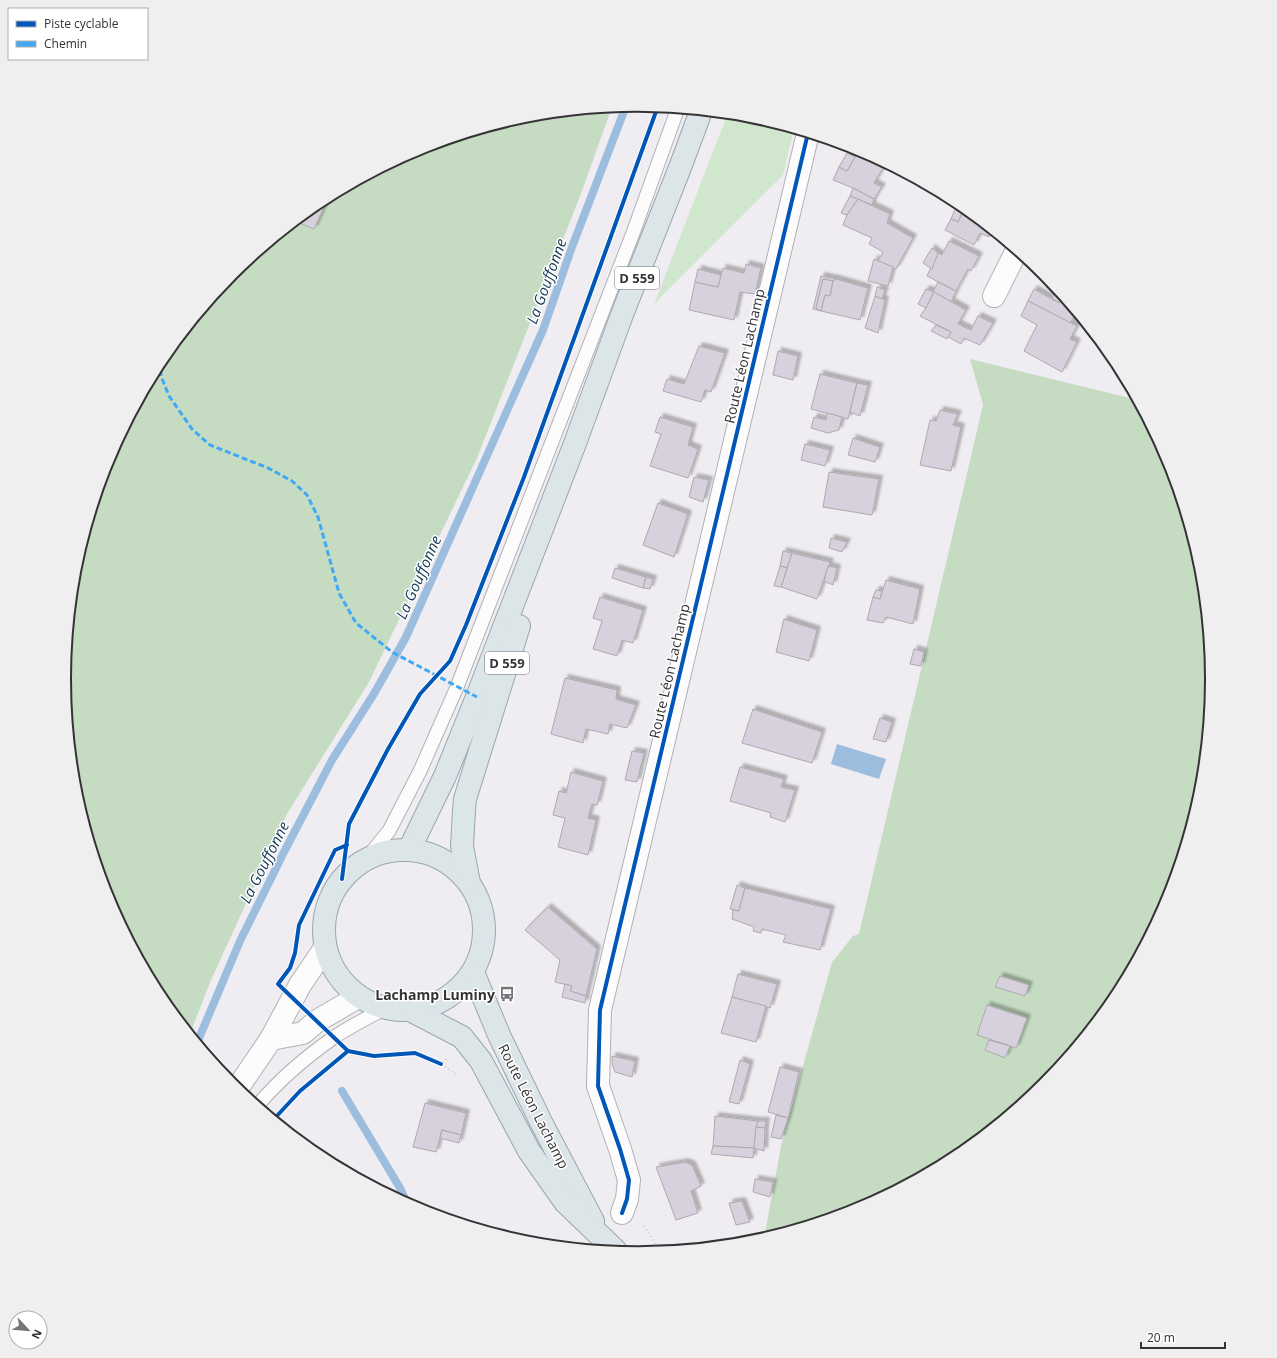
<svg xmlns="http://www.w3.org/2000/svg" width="1277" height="1358" font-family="'Open Sans',sans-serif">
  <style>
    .green { fill: #d0e7ce }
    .forest { fill: #c5dcc3 }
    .water { fill: #9cbdde }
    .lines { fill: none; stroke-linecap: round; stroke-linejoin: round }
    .stream { stroke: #9cbdde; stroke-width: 8 }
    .building { fill: #d7d0dd; stroke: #acaaae; filter: url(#shadow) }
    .lane-casing { stroke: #b2b0b3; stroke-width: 15 }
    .street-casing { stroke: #b2b0b3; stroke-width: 24 }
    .secondary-casing { stroke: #b2b0b3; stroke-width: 24 }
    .primary-casing { stroke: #97a8ad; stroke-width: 24 }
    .path { stroke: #cfced0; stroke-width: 2.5; stroke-dasharray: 1 3; stroke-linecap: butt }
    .lane { stroke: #fdfcfd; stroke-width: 13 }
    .street { stroke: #fdfcfd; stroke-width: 22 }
    .secondary { stroke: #fdfcfd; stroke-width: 22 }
    .primary { stroke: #dce5e8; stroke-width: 22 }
    .quiet { stroke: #3fa9f5; stroke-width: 3; stroke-dasharray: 6 3; stroke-linecap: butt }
    .cycleway-casing { stroke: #fff; stroke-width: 6 }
    .cycleway { stroke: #0057b8; stroke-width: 4 }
    .labels { text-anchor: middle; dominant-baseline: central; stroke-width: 3; stroke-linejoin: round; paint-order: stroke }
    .shield { fill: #fff; stroke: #727072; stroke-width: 1 }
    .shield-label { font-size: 13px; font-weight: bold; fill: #353335 }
    .street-label { font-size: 14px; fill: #353335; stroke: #fff }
    .poi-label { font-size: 14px; font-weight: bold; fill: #353335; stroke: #fff; text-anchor: end }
    .water-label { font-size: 15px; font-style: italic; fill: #133857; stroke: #fff }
    .rim { fill: none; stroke: #353335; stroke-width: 2 }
  </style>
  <defs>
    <filter id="shadow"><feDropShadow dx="3.5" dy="-3.5" stdDeviation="1" flood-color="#0004"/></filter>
  </defs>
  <rect width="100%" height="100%" fill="#f0edf2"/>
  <path class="green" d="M728,113l23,3 43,13 -11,46 -129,129z"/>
  <g class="forest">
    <path d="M612,107l-30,84 -105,267 -108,224 -82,132 -76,166 -21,54 -29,-36 -53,-99 -33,-108 -11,-112 11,-112 33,-108 53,-99 71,-87 88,-72 99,-53 108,-33z"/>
    <path d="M970,359l168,41 31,59 33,108 11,112 -11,112 -33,108 -53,99 -71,87 -88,72 -99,53 -94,28 18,-97 50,-179 21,-26 6,-2 124,-529z"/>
  </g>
  <path class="water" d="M837,744l49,15 -7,20 -48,-15z"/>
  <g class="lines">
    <g class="stream">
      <path d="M197,1043l43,-102 43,-87 49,-94 43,-68 31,-55 137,-307 29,-83 54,-141"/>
      <path d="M342,1091l58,97 7,15"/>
    </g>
  </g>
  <g class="building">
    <path d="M857,148l29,15 -12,20 8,4 -8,12 -21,-11 -20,-8 6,-13 8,4 8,-14z"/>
    <path d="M847,153l8,4 -8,14 -8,-4z"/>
    <path d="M853,188l21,11 -2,6 -22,-9z"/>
    <path d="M329,196l-15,33 -19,-8 25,-20z"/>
    <path d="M850,196l8,3 -11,16 -6,-2z"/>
    <path d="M858,199l32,15 -3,9 26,15 -17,31 -18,-8 5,-9 -14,-8 3,-6 -29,-13 4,-10z"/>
    <path d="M958,202l7,6 -7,14 -7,-3z"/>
    <path d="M965,208l27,21 -3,8 -9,-4 -6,12 -29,-15 6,-11 7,3z"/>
    <path d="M949,241l30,15 -8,15 -3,-2 -12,22 -29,-15 11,-23 4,2z"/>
    <path d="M932,248l6,5 -6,16 -9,-6z"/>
    <path d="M874,259l19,8 -5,19 -20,-5z"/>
    <path d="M746,264l15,4 -6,26 -15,-2 -6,28 -45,-10 6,-28 23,5 5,-19 21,5z"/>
    <path d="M698,269l23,6 -3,12 -23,-5z"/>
    <path d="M821,276l15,3 -3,2 -10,-2 -7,29 5,3 -8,-2z"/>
    <path d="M823,279l10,2 -3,15 -5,-1 -4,16 -5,-3z"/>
    <path d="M836,279l32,9 -8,32 -39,-9 4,-16 5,1 3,-15z"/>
    <path d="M938,282l18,9 -5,11 -18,-10z"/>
    <path d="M877,287l8,3 -3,9 -7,-3z"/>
    <path d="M1057,287l6,8 -4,8 -7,-5z"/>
    <path d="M926,289l8,3 -8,16 -8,-4z"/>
    <path d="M1034,289l25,14 4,-8 14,17 -7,11 -42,-22z"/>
    <path d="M934,292l32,18 -8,14 13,6 7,-14 15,7 -13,22 -16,-7 -3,6 -13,-7 3,-5 -31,-16 6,-8z"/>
    <path d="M875,296l10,4 -7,33 -13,-5z"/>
    <path d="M1028,301l49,25 -7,13 7,3 -15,30 -38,-21 13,-26 -16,-9z"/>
    <path d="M936,325l15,7 -4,7 -16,-8z"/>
    <path d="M699,346l26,7 -14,39 -6,-2 -4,12 -38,-11 4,-12 17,5z"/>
    <path d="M778,351l20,5 -5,24 -20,-5z"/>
    <path d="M820,374l37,9 -9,36 -37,-10z"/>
    <path d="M857,383l11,2 -8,31 -10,-4z"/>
    <path d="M940,410l18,4 -5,11 8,2 -10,44 -31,-6 10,-45 6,1z"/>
    <path d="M827,413l15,4 -3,13 -11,3 -17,-5 3,-11 12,3z"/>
    <path d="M660,417l33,10 -5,18 10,4 -10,29 -38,-12 11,-32 -6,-2z"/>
    <path d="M853,438l27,9 -5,15 -27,-7z"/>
    <path d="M805,444l25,6 -5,16 -24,-6z"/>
    <path d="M829,472l50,7 -7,36 -49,-8z"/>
    <path d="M694,477l15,3 -6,22 -14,-5z"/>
    <path d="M658,503l30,11 -14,43 -31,-12z"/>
    <path d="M831,538l16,4 -5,10 -13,-4z"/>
    <path d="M783,551l9,2 -5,15 -7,-2z"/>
    <path d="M792,553l38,9 -13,37 -36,-12z"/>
    <path d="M780,566l7,2 -6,19 -7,-1z"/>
    <path d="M828,566l9,2 -4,17 -9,-4z"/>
    <path d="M615,568l31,9 -3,11 -31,-10z"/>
    <path d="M646,577l7,2 -3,10 -7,-1z"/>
    <path d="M886,580l34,9 -7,35 -27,-7 -3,6 -16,-3 6,-23 7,2z"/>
    <path d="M876,590l6,1 -2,8 -7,-2z"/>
    <path d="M600,597l43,13 -10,33 -11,-3 -5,16 -24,-7 9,-28 -9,-3z"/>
    <path d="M784,619l33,11 -8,31 -33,-9z"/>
    <path d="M914,649l10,3 -3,14 -11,-2z"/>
    <path d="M565,678l52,12 -1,9 20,6 -9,23 -17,-4 -2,10 -22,-5 -3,14 -32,-9z"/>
    <path d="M753,709l69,23 -10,31 -70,-20z"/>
    <path d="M880,718l12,4 -6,20 -13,-3z"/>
    <path d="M632,751l12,2 -7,29 -12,-2z"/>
    <path d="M740,767l44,12 -3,8 14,3 -10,32 -15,-5 1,-4 -41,-12z"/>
    <path d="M571,772l32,9 -6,24 -5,-1 -4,14 8,2 -8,35 -30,-8 7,-29 -12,-3 6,-24 7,2z"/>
    <path d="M737,885l8,3 -6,23 -9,-2z"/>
    <path d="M745,888l86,21 -11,41 -37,-8 3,-7 -24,-6 -1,4 -8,-2 1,-4 -22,-8 1,-9 6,1z"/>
    <path d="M548,907l49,42 -11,47 -16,-5 2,-5 -17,-4 5,-22 -35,-30z"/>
    <path d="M738,974l39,10 -7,24 -38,-11z"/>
    <path d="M1000,976l29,9 -4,11 -30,-9z"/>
    <path d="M565,984l7,2 -2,5 16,5 -1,7 -23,-6z"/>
    <path d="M732,997l34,9 -10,36 -35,-9z"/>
    <path d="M987,1005l40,13 -11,30 -39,-13z"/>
    <path d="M989,1040l21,6 -5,12 -20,-8z"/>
    <path d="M612,1056l23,5 -3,16 -17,-5 -3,-8z"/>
    <path d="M740,1060l10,4 -11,40 -10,-2z"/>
    <path d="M780,1067l19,5 -11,46 -20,-6z"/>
    <path d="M425,1103l41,10 -5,22 -19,-5 -6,22 -23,-5z"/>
    <path d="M776,1115l12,3 -7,21 -10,-2z"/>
    <path d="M715,1116l43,5 -4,27 -41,-2z"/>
    <path d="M758,1121h8l-1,7 -9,-1z"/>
    <path d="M756,1127l9,1 -1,23 -10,-3z"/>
    <path d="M442,1130l19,5 -2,8 -19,-5z"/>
    <path d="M713,1146l41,2 -1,10 -42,-4z"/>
    <path d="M685,1162l7,3 9,21 -10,5 7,22 -22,7 -20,-53z"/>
    <path d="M755,1179l18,3 -3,15 -17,-5z"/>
    <path d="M742,1201l8,21 -14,3 -7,-22z"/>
  </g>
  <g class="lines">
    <g class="lane-casing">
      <g id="lane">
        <path d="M366,859l23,-28 31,-60 37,-84 176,-454 45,-125"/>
        <path d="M257,1106c22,-26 49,-49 76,-68 16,-11 34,-20 51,-29"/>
      </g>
    </g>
    <g class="street-casing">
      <g id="street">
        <path d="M994,296l23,-46"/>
        <path d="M622,1213l5,-14 2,-19 -9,-31 -22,-63 2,-76 208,-877"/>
      </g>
    </g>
    <g class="secondary-casing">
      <g id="secondary">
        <path d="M271,1039l32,-6 14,-12 41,-24"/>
        <path d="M237,1089l34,-50 29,-54 25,-37"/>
      </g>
    </g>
    <g class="primary-casing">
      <g id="primary">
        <path d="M410,848l35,-72 32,-79 97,-251 49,-134 58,-147 20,-54"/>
        <circle cx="404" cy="930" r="80"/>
        <path d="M469,883l-7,-37 2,-35 1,-12 54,-173"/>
        <path d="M473,972l26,63 42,87 52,99"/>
        <path d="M412,1011l50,26 19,24 48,90 36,51 51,49"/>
      </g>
    </g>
    <g class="path">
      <path d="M446,1059l-5,5 17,11"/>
      <path d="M644,1226l16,25"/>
    </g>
    <use href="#lane" class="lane"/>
    <use href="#street" class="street"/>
    <use href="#secondary" class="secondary"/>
    <use href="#primary" class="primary"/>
    <path class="quiet" d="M160,361l1,15 8,20 23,33 18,16 58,23 24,13 15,14 11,22 21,76 17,30 36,29 85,45"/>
    <g class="cycleway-casing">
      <g id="cycleway">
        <path d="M347,845l-12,5 -36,75 -4,28 -5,15 -12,16 70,67 26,5 41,-3 26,11"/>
        <path d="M342,879l7,-55 39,-75 32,-55 30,-33 16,-36 58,-148 134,-371"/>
        <path d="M274,1119l26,-28 48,-40"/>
        <path d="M622,1213l5,-14 2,-19 -9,-31 -22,-63 2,-76 208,-877"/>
      </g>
    </g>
    <use href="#cycleway" class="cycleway"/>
  </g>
  <defs>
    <g id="bus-bare" transform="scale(1.2)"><path d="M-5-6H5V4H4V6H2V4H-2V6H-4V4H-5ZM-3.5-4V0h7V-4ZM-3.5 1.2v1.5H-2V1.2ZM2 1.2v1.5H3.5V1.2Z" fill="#767477" stroke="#fff" stroke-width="2.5" paint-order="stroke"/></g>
  </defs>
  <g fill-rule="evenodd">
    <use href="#bus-bare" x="507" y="994"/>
  </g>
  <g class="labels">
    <g class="shield">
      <rect x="615" y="267" width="44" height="22" rx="3"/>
      <rect x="485" y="652" width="44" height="22" rx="3"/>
    </g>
    <g class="shield-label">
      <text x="637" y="278">D 559</text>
      <text x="507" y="663">D 559</text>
    </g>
    <g class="street-label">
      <text transform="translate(744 356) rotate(-77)">Route Léon Lachamp</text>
      <text transform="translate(669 671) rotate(-77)">Route Léon Lachamp</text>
      <text transform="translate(534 1106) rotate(63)">Route Léon Lachamp</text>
    </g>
    <g class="poi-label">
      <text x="495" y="994">Lachamp Luminy</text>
    </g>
    <g class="water-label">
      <text transform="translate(546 281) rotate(-70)">La Gouffonne</text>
      <text transform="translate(418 577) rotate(-66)">La Gouffonne</text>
      <text transform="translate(264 862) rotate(-63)">La Gouffonne</text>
    </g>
  </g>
  <path d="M0 0H1277V1358H0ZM71 679a567 567 0 1 1 1134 0a567 567 0 1 1-1134 0Z" fill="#efefef" fill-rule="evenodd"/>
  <path class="rim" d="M71 679a567 567 0 1 1 1134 0a567 567 0 1 1-1134 0Z"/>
  <rect x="8" y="8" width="140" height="52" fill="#ffffff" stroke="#aeadae"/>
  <rect x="16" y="21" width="20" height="6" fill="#0057b8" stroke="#aeadae"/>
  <text x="44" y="28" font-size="12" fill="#353335">Piste cyclable</text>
  <rect x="16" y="41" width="20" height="6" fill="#3fa9f5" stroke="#aeadae"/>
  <text x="44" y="48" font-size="12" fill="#353335">Chemin</text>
  <g transform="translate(28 1330) rotate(116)"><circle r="19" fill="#ffffff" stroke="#aeadae"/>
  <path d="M0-3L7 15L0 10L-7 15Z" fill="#767477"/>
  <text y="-6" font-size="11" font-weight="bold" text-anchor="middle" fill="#353335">N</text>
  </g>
  <path d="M1141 1342v6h84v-6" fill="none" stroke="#353335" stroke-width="2"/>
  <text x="1147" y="1342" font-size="12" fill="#353335" stroke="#ffffff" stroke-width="3" paint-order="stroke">20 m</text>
</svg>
